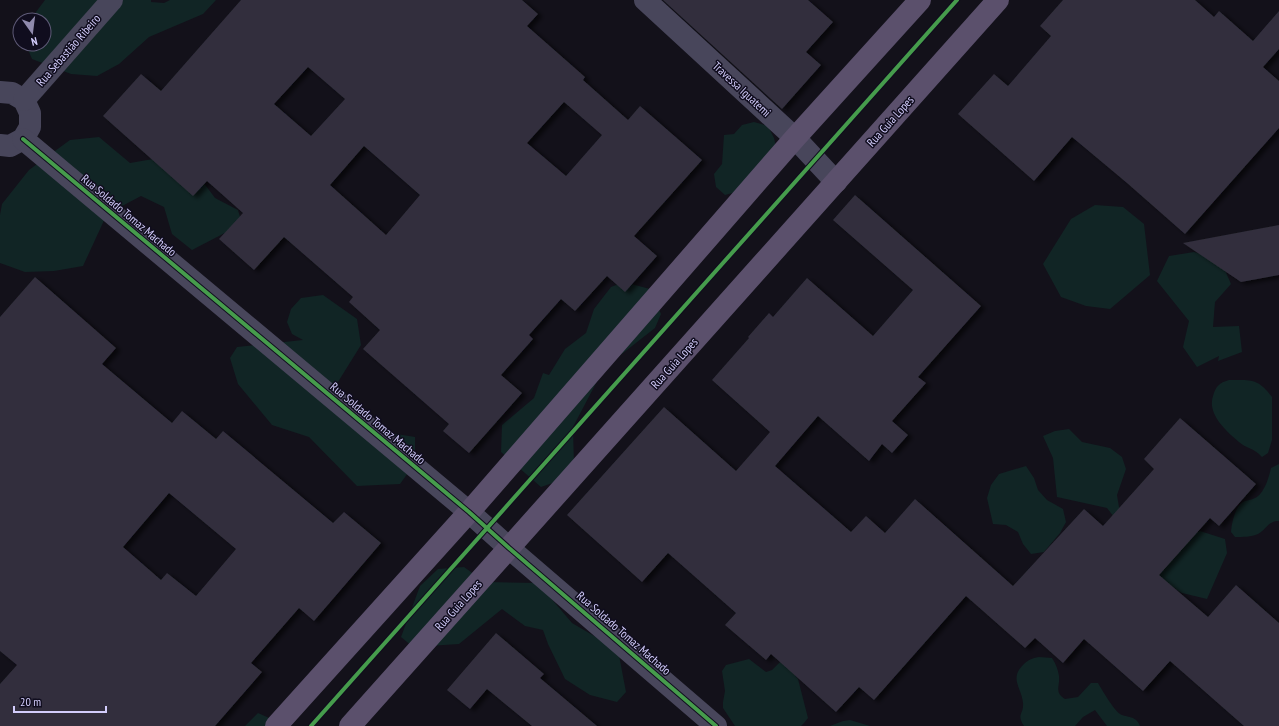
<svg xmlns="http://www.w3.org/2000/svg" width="1279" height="726" font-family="'PT Sans Narrow',sans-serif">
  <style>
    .green { fill: #112525 }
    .building { fill: #312f3c; fill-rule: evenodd; filter: url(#shadow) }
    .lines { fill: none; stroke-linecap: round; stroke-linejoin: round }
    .minor { stroke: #48465b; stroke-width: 22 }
    .major { stroke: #5b506c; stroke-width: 22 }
    .cycleway-casing { stroke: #100d1e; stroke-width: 6 }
    .cycleway { stroke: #469c4c; stroke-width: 4 }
    .labels { text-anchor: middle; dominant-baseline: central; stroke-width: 3; stroke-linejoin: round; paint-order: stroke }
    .street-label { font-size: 12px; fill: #d3cdfc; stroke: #100d1e }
  </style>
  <defs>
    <filter id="shadow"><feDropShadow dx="4.5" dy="2.5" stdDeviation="2" flood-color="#0009"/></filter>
  </defs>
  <rect width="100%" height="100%" fill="#13111a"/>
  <g class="green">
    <path d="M45,0h106v2l13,1 6,-3h46l-13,14 -54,23 -30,27 -22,12 -26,-2 -39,-15 -5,-12v-3h17v-24h-14z"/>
    <path d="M754,122l14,4 6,12 3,13 -37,40 -15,4 -9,-8 -2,-13 8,-10 2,-29 10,-1 8,-9z"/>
    <path d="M99,137l31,26 52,-9 33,44 23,12 4,14 -50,26 -20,-16 -8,-27 -23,-11 -34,18 -24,52 -29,5 -29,1 -25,-9v-48l2,-11 27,-34 41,-30z"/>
    <path d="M1095,205l28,2 21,17 6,51 -40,34 -24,-3 -25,-9 -18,-33 28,-45z"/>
    <path d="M1194,252l26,7 11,25 -16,18 -2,25 26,-1 3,26 -24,9 1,-5 -22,11 -14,-20 6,-26 -32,-40 12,-25z"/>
    <path d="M624,282l26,7 11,25 -6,14 -51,40 -31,59 1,39 -7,12 -26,9 -40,-35 1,-27 32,-27 9,-25 6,2 16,-26 21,-16 8,-24 17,-22z"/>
    <path d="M323,295l34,24 4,26 -33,53 26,29 61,10v26l-15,21 -43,2 -48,-49 -37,-12 -34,-41 -8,-26 7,-11 66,-7 -11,-6 -5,-12 4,-13 10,-11z"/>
    <path d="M1229,380c22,0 29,-2 43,17v43l-4,13 -6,4c-9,-10 -15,-8 -23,-15 -13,-11 -32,-28 -26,-46 3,-10 6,-13 16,-16z"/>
    <path d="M1069,429l13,13 28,6 12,9 4,12 -9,26 2,12 28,30 13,6 40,-12 25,8 2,14 -20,46 -25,-6 -21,-13 -21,-30 -33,-42 -50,-11 -4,-39 -10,-22 12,-5z"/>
    <path d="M1279,464v57c-10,-1 -13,9 -21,13 -7,3 -15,3 -23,3l-4,-5c1,-10 4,-27 14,-31 4,-1 9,-2 12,-4 8,-6 12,-20 14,-29z"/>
    <path d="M1026,466l8,12 4,12 9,10 16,9 3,13 -6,11 -16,19 -13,2 -8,-10 -5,-12 -12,-7 -13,-1 -6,-26 4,-13 8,-11z"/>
    <path d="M464,567l21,15 53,1 34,40 46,27 8,42 -9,10 -27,-7 -25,-16 -17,-35 -5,-14 -18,-4 -23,-17 -43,35 -46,3 -12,-10 19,-51 18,-17z"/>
    <path d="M1039,657l13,1c4,6 6,12 7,18 1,11 -5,16 6,23l13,-2 13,-14h7c4,7 16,27 22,31 7,4 16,1 20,12h-33l-12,-16 -12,7 -8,9h-51c-8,-12 0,-12 -1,-23 -1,-15 -14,-24 0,-38 5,-5 9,-7 16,-8z"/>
    <path d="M749,659l17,13 6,-2 10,-10 16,19 10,39 -4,5 -3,3h-66l-12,-18v-6l2,-11 -3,-20 4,-6z"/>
    <path d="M258,713l18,8 -1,5h-30z"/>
    <path d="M850,720l20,6h-40l13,-5z"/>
  </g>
  <g class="building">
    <path d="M241,0h281l16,14 -11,12 58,51 -2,3 45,40 12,-14 62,54 -68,76 23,20 -32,36 -18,-16 -32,35 -14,-12 -32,36 4,4 -32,36 21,18 -53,60 -26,-22 6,-7 -86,-75 17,-19 -31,-28 4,-5 -69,-60 -30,33 -35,-31 24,-26 -36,-32 -14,15 -90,-80 38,-42 20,17zM308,67l37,32 -34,37 -37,-32zM564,102l38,33 -36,41 -39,-33zM364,146l56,49 -34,40 -56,-50z"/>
    <path d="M663,0h145l25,22 -27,30 15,13 -39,44z"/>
    <path d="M1063,0h132l19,17 5,-6 34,30 26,-30v38l-16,18 16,14v47l-94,106 -58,-51 -55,-46 -38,44 -76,-67 36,-40 14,12 43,-50 -11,-10z"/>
    <path d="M855,195l126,111 -63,71 8,6 -34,38 16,14 -16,18 -10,-9 -13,17 -51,-45 -43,50 76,66 15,-16 19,17 30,-34 98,87 71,-77 19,17 51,-57 -10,-10 36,-41 76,66 -37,42 -9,-8 -51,57 49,42 28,-32 43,38v103h-35l-74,-65 -27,30 -59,-52 -21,24 -28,-25 -10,10 -59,-52 -92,104 -15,-13 -23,25 -65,-58 -5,6 -41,-35 11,-12 -68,-60 -26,29 -75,-67 97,-108 72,64 34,-39 -58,-52 37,-42 -1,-1 21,-24 4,4 34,-39 66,58 40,-46 -80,-70z"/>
    <path d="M1279,225v50l-38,7 -58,-39z"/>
    <path d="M35,277l81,71 -14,16 70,59 10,-12 34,28 7,-8 110,92 11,-11 37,31 -67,78 -15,-13 -48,55 11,9 -47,54h-215v-42l17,-19 -17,-14v-334zM169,493l67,56 -40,47 -29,-23 -6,7 -38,-33z"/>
    <path d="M496,633l48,41 -4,4 57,48h-65l-45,-37 -17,20 -23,-19z"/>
  </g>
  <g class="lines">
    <g class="minor">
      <path d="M645,0l150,138 41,44"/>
      <path d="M0,92l12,1 12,7 6,13v14l-7,12 -13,7 -10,-1"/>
      <path d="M24,100l88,-100"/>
      <path d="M23,139l446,373 40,36 207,178"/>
    </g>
    <g class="major">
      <path d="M276,726l193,-214 326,-374 125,-138"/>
      <path d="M350,726l648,-726"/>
    </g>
    <g class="cycleway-casing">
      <g id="cycleway">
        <path d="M23,139l446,373 40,36 207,178"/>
        <path d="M311,726l646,-726"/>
      </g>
    </g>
    <use href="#cycleway" class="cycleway"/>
  </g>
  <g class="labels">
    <g class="street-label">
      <text transform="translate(68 50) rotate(-49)">Rua Sebastião Ribeiro</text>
      <text transform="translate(742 89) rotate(43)">Travessa Iguatemi</text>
      <text transform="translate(890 121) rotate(-48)">Rua Guia Lopes</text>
      <text transform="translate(129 215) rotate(40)">Rua Soldado Tomaz Machado</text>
      <text transform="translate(674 363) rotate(-48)">Rua Guia Lopes</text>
      <text transform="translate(378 423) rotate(40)">Rua Soldado Tomaz Machado</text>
      <text transform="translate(458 605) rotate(-48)">Rua Guia Lopes</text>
      <text transform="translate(624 633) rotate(41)">Rua Soldado Tomaz Machado</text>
    </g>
  </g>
  <g transform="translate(32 32) rotate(166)"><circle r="19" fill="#100d1e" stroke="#5e5a77"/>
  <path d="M0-3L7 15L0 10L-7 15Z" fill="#908bad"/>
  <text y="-6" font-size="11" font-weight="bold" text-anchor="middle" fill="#d3cdfc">N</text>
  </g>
  <path d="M14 706v6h92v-6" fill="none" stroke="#d3cdfc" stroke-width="2"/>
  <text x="20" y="706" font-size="12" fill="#d3cdfc" stroke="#100d1e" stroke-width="3" paint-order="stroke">20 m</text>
</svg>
